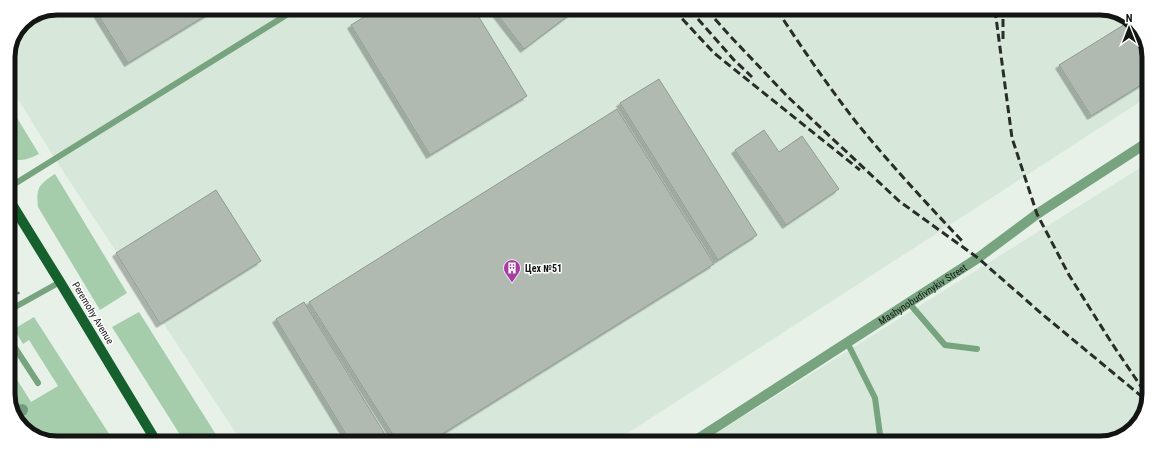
<svg xmlns="http://www.w3.org/2000/svg" width="1157" height="451" font-family="'Roboto Condensed',sans-serif">
  <style>
    .built { fill: #d7e8da }
    .green { fill: #a5cdab }
    .building { fill: #b0bab1; stroke: #909a92; filter: url(#shadow) }
    .lines { fill: none; stroke-linecap: round; stroke-linejoin: round }
    .path { stroke: #767c76; stroke-width: 2.5; stroke-dasharray: 3 3; stroke-linecap: butt }
    .lane { stroke: #77a47f; stroke-width: 6 }
    .street { stroke: #77a47f; stroke-width: 10 }
    .primary { stroke: #15602d; stroke-width: 10 }
    .rail { stroke: #292d29; stroke-width: 3; stroke-dasharray: 8 4; stroke-linecap: butt }
    .tree { fill: #709c7d }
    .labels { text-anchor: middle; dominant-baseline: central; stroke-width: 3; stroke-linejoin: round; paint-order: stroke }
    .poi-label { font-size: 10px; font-weight: bold; fill: #121512; stroke: #fff; text-anchor: start }
    .street-label { font-size: 10px; fill: #121512; stroke: #fff }
    .rim { fill: none; stroke: #121512; stroke-width: 5 }
  </style>
  <defs>
    <filter id="shadow"><feDropShadow dx="-3.5" dy="3.5" stdDeviation="0" flood-color="#0004"/></filter>
  </defs>
  <rect width="100%" height="100%" fill="#e7f1e8"/>
  <g class="built">
    <path d="M57,8l1059,3 23,16 10,27v42l-535,346 -373,-1 -186,-282 -47,-76v-29l15,-32z"/>
    <path d="M1148,163l-2,247 -19,25 -27,8 -398,-1z"/>
  </g>
  <g class="green">
    <path d="M8,103l31,51c-10,5 -21,10 -31,1z"/>
    <path d="M55,174l72,119 -27,17 -62,-103c-2,-19 0,-22 17,-33z"/>
    <path d="M139,312l81,129h-36l-72,-114z"/>
    <path d="M34,317l79,123h-72l-16,-11 -13,-20 -4,-12v-32l23,37 27,-16 -29,-46 -6,4 -9,-15z"/>
  </g>
  <g class="building">
    <path d="M94,8h124l-90,55z"/>
    <path d="M377,9h97l53,87 -97,59 -79,-130z"/>
    <path d="M493,9h84l-53,40z"/>
    <path d="M1130,21l9,6 10,27v26l-58,36 -32,-51z"/>
    <path d="M659,79l98,156 -39,25 -98,-157z"/>
    <path d="M617,109l97,155 -283,177h-34l-88,-139z"/>
    <path d="M764,130l15,22 23,-16 37,53 -53,36 -51,-75z"/>
    <path d="M216,190l45,71 -101,63 -44,-71z"/>
    <path d="M304,302l85,139h-39l-74,-122z"/>
  </g>
  <g class="lines">
    <path class="path" d="M8,277l11,17"/>
    <g class="lane">
      <path d="M8,188l288,-179"/>
      <path d="M909,303l36,42 32,4"/>
      <path d="M8,311l52,-29"/>
      <path d="M8,337l30,46"/>
      <path d="M847,342l28,56 6,44"/>
    </g>
    <path class="street" id="s1" d="M693,442l285,-184 59,-44 111,-72"/>
    <path class="primary" d="M8,198l52,84 96,159"/>
    <g class="rail">
      <path d="M674,10l40,43 146,117"/>
      <path d="M690,10l44,50 18,17"/>
      <path d="M707,10l24,27 57,60 111,104 79,57 64,56 104,86"/>
      <path d="M777,10c25,38 51,76 79,112 34,42 71,82 108,121"/>
      <path d="M995,10l17,128 25,76 32,61 42,67 35,52"/>
      <path d="M1003,39v-29"/>
    </g>
  </g>
  <circle class="tree" cx="22" cy="410" r="6"/>
  <defs>
    <g id="building-pin" transform="scale(0.9)"><path d="M0 17L-7.5 6A9.5 9.5 0 1 1 7.5 6Z" fill="#a53da0" stroke="#fff"/><path d="M-4-6H4V6H1V3H-1V6H-4ZM-2.5-4.3h1.7v1.8h-1.7ZM.8-4.3h1.7v1.8H.8ZM-2.5-1h1.7V.8h-1.7ZM.8-1h1.7V.8H.8Z" fill="#fff"/></g>
  </defs>
  <g fill-rule="evenodd">
    <use href="#building-pin" x="512" y="268"/>
  </g>
  <g class="labels">
    <g class="poi-label">
      <text x="525" y="268">Цех №51</text>
    </g>
    <g class="street-label">
      <text stroke="none"><textPath href="#s1" startOffset="273">Mashynobudivnykiv Street</textPath></text>
      <text transform="translate(93 313) rotate(59)">Peremohy Avenue</text>
    </g>
  </g>
  <path d="M0 0H1157V451H0ZM57 15H1100A42 42 0 0 1 1142 57V394A42 42 0 0 1 1100 436H57A42 42 0 0 1 15 394V57A42 42 0 0 1 57 15Z" fill="#fff" fill-rule="evenodd"/>
  <path class="rim" d="M57 15H1100A42 42 0 0 1 1142 57V394A42 42 0 0 1 1100 436H57A42 42 0 0 1 15 394V57A42 42 0 0 1 57 15Z"/>
  <g transform="translate(1129 28)" stroke="#ffffff" stroke-width="3" paint-order="stroke">
  <path d="M0-3L7 15L0 10L-7 15Z" fill="#121512"/>
  <text y="-6" font-size="11" font-weight="bold" text-anchor="middle" fill="#121512">N</text>
  </g>
</svg>
